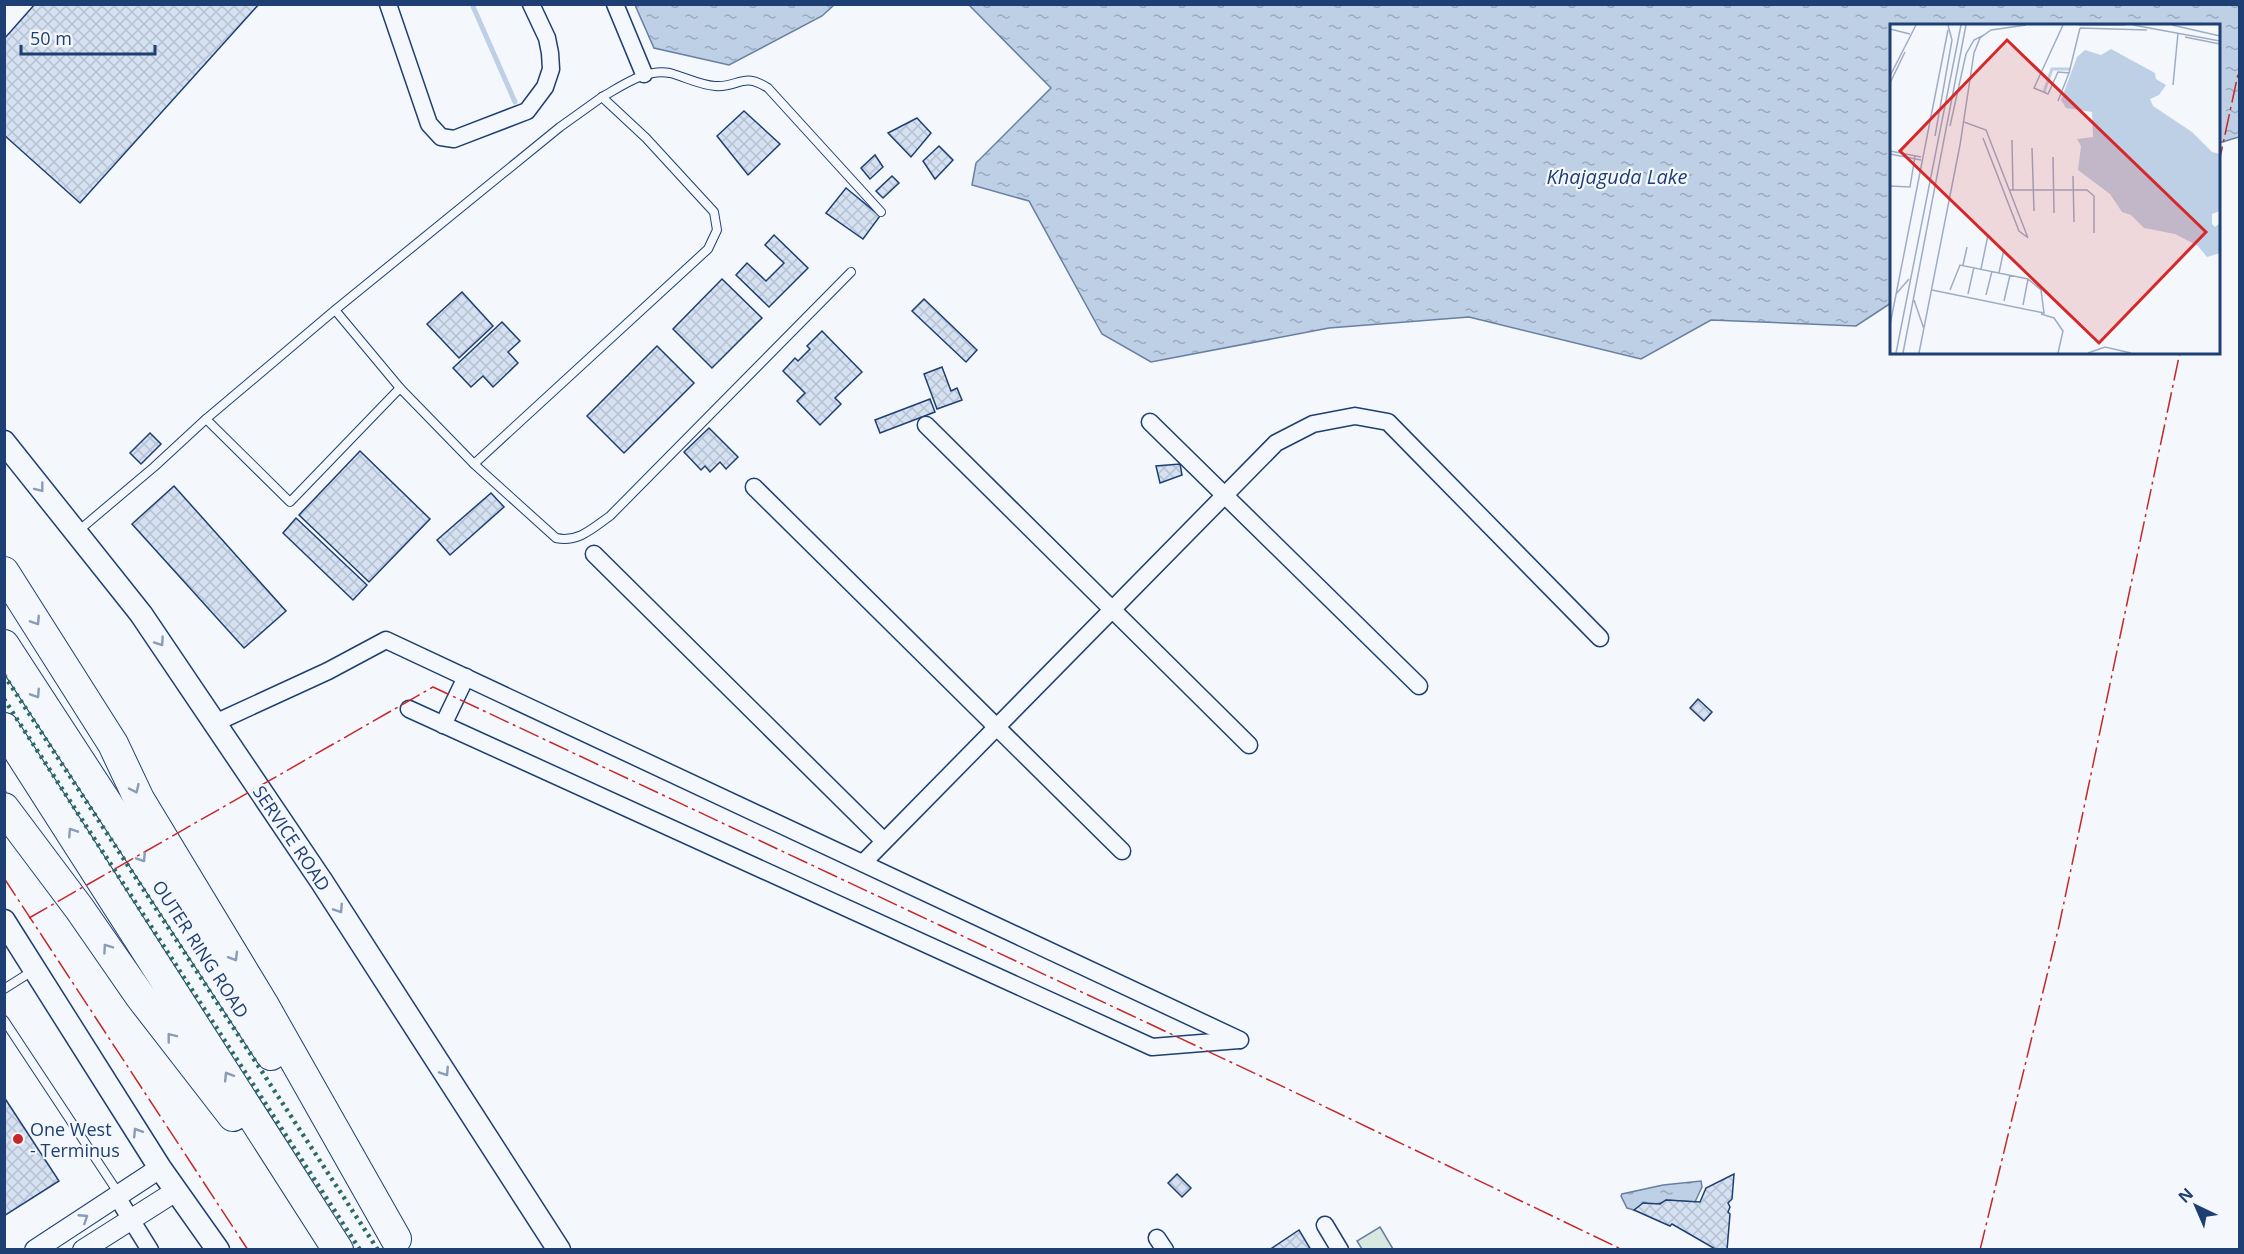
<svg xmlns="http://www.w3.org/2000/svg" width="2244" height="1254" font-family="'Open Sans',sans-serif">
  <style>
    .pitch { fill: #d7e8df; stroke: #687fa3; stroke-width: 1.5 }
    .water { fill: url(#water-ripples); stroke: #687fa3; stroke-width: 1.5 }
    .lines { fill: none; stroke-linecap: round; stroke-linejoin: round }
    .stream { stroke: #bed0e5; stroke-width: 5 }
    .building { fill: url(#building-cross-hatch); stroke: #1d3f73; stroke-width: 1.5 }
    .service-casing { stroke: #1d3f73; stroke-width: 10 }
    .minor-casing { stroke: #1d3f73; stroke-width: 19 }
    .tertiary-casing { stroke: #1d3f73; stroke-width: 22 }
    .secondary-casing { stroke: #1d3f73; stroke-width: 25 }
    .motorway-casing { stroke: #1d3f73; stroke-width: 32 }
    .service { stroke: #f4f7fb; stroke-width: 8 }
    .minor { stroke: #f4f7fb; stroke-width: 16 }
    .tertiary { stroke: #f4f7fb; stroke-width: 20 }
    .secondary { stroke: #f4f7fb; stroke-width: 22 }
    .motorway { stroke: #f4f7fb; stroke-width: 30 }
    .hedge { stroke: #2c6c60; stroke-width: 4.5; stroke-dasharray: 3 4.5; stroke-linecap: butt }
    .wall { stroke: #1d3f73; stroke-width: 3 }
    .power { stroke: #c62828; stroke-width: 1.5; stroke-dasharray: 21 4.5 3 4.5; stroke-linecap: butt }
    .oneway { stroke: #889bb7 }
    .poi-dot { fill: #c62828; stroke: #f4f7fb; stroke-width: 2 }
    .labels { text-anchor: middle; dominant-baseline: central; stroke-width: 4.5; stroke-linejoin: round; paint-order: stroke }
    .street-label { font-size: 18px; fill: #1d3f73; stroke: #f4f7fb }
    .poi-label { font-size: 18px; fill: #1d3f73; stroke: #f4f7fb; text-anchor: start }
    .water-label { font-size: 20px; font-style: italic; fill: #1d3f73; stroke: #f4f7fb }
    .inset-river { fill: none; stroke: #bed0e5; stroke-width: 3 }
    .inset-road { fill: none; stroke: #9eadc5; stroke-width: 1.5 }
    .view { fill: #d62828; fill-opacity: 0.15; stroke: #d62828; stroke-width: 3 }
    .inset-edge { fill: none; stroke: #1d3f73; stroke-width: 3 }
  </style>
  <defs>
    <pattern id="water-ripples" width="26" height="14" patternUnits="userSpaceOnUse" patternTransform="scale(1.5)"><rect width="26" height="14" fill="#bed0e5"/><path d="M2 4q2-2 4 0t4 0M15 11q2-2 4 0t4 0" fill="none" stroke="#9aaabe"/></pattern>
    <pattern id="building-cross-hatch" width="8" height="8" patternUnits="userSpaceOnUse" patternTransform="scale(1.5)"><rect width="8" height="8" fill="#d5e0f0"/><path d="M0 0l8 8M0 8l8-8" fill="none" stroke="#b6c1d1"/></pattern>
  </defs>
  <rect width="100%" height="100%" fill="#f4f7fb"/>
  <path class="pitch" d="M1380,1227l13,22h-31l-5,-8z"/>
  <g class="water">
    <path d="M635,5h199l-12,11 -93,49 -75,-17z"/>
    <path d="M969,5h1270v132l-20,6 -1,-117h-326l-1,277 -35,23 -145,-6 -70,39 -172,-42 -140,11 -178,34 -49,-28 -73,-133 -57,-16 4,-22 75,-75z"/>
    <path d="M1701,1181l1,6 -7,15 -29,-2c-12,9 -17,-1 -32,10l-7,-2 -6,-12 1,-2 41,-9z"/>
  </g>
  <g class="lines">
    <path class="stream" d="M472,4l43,98"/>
  </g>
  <g class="building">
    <path d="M35,4h224l-179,199 -76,-68v-96z"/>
    <path d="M744,111l36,33 -32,31 -31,-39z"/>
    <path d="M917,118l14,15 -20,24 -23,-24z"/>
    <path d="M939,146l14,14 -18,19 -12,-18z"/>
    <path d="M875,155l8,12 -13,12 -9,-11z"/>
    <path d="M892,176l7,7 -16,15 -7,-7z"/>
    <path d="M846,188l34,28 -17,23 -37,-26z"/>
    <path d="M774,235l34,33 -39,39 -33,-32 11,-12 19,18 18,-18 -19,-18z"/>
    <path d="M722,279l40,39 -50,50 -39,-39z"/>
    <path d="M462,292l31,34 -34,32 -32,-34z"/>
    <path d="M924,299l53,51 -11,12 -54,-51z"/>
    <path d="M502,322l18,19 -12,11 10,11 -25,24 -10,-11 -12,11 -18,-19z"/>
    <path d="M822,331l40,41 -27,26 6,6 -21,21 -23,-24 8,-8 -22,-22 12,-13 3,3 12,-12 -3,-3z"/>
    <path d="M657,346l37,37 -70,70 -37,-37z"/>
    <path d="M942,367l9,24 6,-3 5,12 -25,9 -13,-35z"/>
    <path d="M930,399l5,13 -55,21 -5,-13z"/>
    <path d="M709,428l29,29 -12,12 -6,-7 -10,10 -5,-6 -4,4 -17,-18z"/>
    <path d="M150,433l11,11 -20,20 -11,-11z"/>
    <path d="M360,451l70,68 -61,63 -70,-67z"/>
    <path d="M1180,464l2,11 -22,8 -4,-17z"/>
    <path d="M174,486l112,125 -42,37 -112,-124z"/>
    <path d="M491,493l13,14 -54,48 -13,-15z"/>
    <path d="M296,518l71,67 -14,15 -70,-67z"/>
    <path d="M1698,699l14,13 -8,9 -14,-13z"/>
    <path d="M4,1097l55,84 -55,35z"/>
    <path d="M1177,1174l14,14 -9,9 -14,-14z"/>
    <path d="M1734,1174l-2,25 -4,4 2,4 -2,5 2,2 -3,36h-10l-45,-26 -2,2 -36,-16 9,-7 17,1 6,-4 34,2 6,-14z"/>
    <path d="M1299,1230l12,20h-42z"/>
  </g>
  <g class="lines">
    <g class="service-casing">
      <g id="service">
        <path d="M602,97c20,-11 44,-29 68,-24 15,4 30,12 45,13 24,2 27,-15 53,2l113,124"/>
        <path d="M206,419l129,-109 225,-183 42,-30 44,41 68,74 3,18 -9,19 -234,215 -74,-76 -65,-78"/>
        <path d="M474,464l82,74c22,5 37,-10 54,-22l241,-244"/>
        <path d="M77,532l77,-65 52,-48 84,83 110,-114"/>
        <path d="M4,989l30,-19"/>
        <path d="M4,1020l115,174"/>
      </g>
    </g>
    <g class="minor-casing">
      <g id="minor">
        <path d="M388,4l41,120 12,13 13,2 73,-28 18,-24 6,-18 -1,-16 -3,-15 -16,-34"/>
        <path d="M615,4l29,70"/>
        <path d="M1150,422l269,264"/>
        <path d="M926,425l323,320"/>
        <path d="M754,487l368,364"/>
        <path d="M594,554l290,287"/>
        <path d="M409,709l743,338 87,-7"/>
        <path d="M215,723l113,-52 58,-31 854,400"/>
        <path d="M443,725l23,-48"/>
        <path d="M863,863l413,-420 37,-19 42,-8 33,6 212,216"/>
        <path d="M117,1197l33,53"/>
        <path d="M1325,1225l15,25"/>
        <path d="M1157,1238l8,12"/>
      </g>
    </g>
    <g class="tertiary-casing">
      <g id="tertiary">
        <path d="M35,1250l125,-82"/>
        <path d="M83,1250l93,-59"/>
      </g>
    </g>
    <g class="secondary-casing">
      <g id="secondary">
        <path d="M4,442l137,172 181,268 237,368"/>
        <path d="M4,921l156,247 58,82"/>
      </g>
    </g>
    <g class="motorway-casing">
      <g id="motorway">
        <path d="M4,572l109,172 26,55 124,205 133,235"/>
        <path d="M4,645l267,410"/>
        <path d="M4,728l334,522"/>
        <path d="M4,808l75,100 61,88 93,120"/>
      </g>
    </g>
    <use href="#service" class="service"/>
    <use href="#minor" class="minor"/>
    <use href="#tertiary" class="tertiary"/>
    <use href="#secondary" class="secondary"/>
    <use href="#motorway" class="motorway"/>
    <g class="hedge">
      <path d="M4,675l374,575"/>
      <path d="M4,699l356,551"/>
    </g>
    <path class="wall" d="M4,790l1,2"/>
    <g class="power">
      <path d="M2218,167l22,-102"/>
      <path d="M4,878l244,372"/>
      <path d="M29,918l404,-231 855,402 335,161"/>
      <path d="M1980,1250l79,-324 121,-574"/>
    </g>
  </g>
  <defs><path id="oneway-chevron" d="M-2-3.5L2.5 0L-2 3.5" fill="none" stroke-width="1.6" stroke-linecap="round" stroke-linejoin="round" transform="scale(1.5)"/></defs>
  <g class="oneway">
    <use href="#oneway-chevron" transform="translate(40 488) rotate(52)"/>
    <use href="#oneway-chevron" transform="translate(36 621) rotate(57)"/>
    <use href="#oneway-chevron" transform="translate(160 642) rotate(56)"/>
    <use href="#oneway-chevron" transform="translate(36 694) rotate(57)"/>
    <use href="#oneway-chevron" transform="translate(135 789) rotate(65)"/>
    <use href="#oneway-chevron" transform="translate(72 832) rotate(-123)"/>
    <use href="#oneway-chevron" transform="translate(142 858) rotate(57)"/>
    <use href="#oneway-chevron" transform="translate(339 909) rotate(57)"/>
    <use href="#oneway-chevron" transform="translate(107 948) rotate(-125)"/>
    <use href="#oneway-chevron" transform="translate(234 957) rotate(59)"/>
    <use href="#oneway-chevron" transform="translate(171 1037) rotate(-128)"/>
    <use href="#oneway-chevron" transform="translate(445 1072) rotate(57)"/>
    <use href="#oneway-chevron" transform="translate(228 1076) rotate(-122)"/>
    <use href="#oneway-chevron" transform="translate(137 1132) rotate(-122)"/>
    <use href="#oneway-chevron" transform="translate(84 1218) rotate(-33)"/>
  </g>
  <circle class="poi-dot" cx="18" cy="1139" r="6"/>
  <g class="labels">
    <g class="street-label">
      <text transform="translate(292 838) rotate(56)">SERVICE ROAD</text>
      <text transform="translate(201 949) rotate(57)">OUTER RING ROAD</text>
    </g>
    <g class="poi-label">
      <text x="30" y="1129">One West<tspan x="30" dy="21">- Terminus</tspan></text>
    </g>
    <g class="water-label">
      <text x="1617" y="176">Khajaguda Lake</text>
    </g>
  </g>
  <g transform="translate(1890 24)">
    <rect width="330" height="330" fill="#f4f7fb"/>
    <path d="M221,25l44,24 1,6 10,6 -7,10 -9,4 3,7 39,26 20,20 8,2v57l-8,3v10l3,3 5,-4v30l-13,4 -9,-11 -23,-12 -31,-6 -13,-13 -9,-3 -12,-18 -32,-24 3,-24 -4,-7 16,-2 -1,-25 -26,-4 -5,-8 16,-43 8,-7 16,5z" fill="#bed0e5"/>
    <path class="inset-river" d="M154,68l8,-23h18"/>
    <path class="inset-road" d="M189,1h46M243,1l87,16M282,1l48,11M190,4l67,2M0,5l20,5M295,13l35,7M179,49l11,-45M0,52l26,-51M0,59l15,-31M283,61l5,-52M168,77l11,-28 -11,-1 -10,22 -14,-6 29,-63M74,98l22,8 42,108M60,102l16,-72 8,-14 10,-5M45,112l17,-96 -4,-15M93,114l36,93 8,6M122,116l1,50M142,124l2,63M0,127l31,6M0,130l31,6M163,133l1,56M183,152l1,46M0,162l20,1 5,-31M120,166h77l7,6v37M73,241l4,-18M91,245l7,-34M109,249l5,-24M42,266l112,23 -3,-23 -13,-11 -68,-14 -10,25M6,270l13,-15M78,270l6,-27M96,271l6,-24M24,276l10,29M114,277l6,-26M133,281l5,-26M151,290l13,4 9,13 -5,22M0,301l58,-295M6,329l65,-328M13,329l63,-328M29,329l41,-208 14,-92 6,-15 11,-8 35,-5M198,329l17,-6 26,6"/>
    <path class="view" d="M117,16l199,192 -107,111 -199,-192z"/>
    <rect width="330" height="330" class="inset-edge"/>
  </g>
  <rect width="2244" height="1254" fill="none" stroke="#1d3f73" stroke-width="12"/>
  <g transform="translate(2196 1206) rotate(316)" stroke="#f4f7fb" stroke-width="4.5" paint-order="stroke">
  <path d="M0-4.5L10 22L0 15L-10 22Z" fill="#1d3f73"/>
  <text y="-9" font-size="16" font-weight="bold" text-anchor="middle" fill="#1d3f73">N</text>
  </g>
  <path d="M21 45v9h134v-9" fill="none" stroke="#1d3f73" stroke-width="3"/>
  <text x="30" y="45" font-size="18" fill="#1d3f73" stroke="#f4f7fb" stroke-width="4.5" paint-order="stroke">50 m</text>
</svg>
